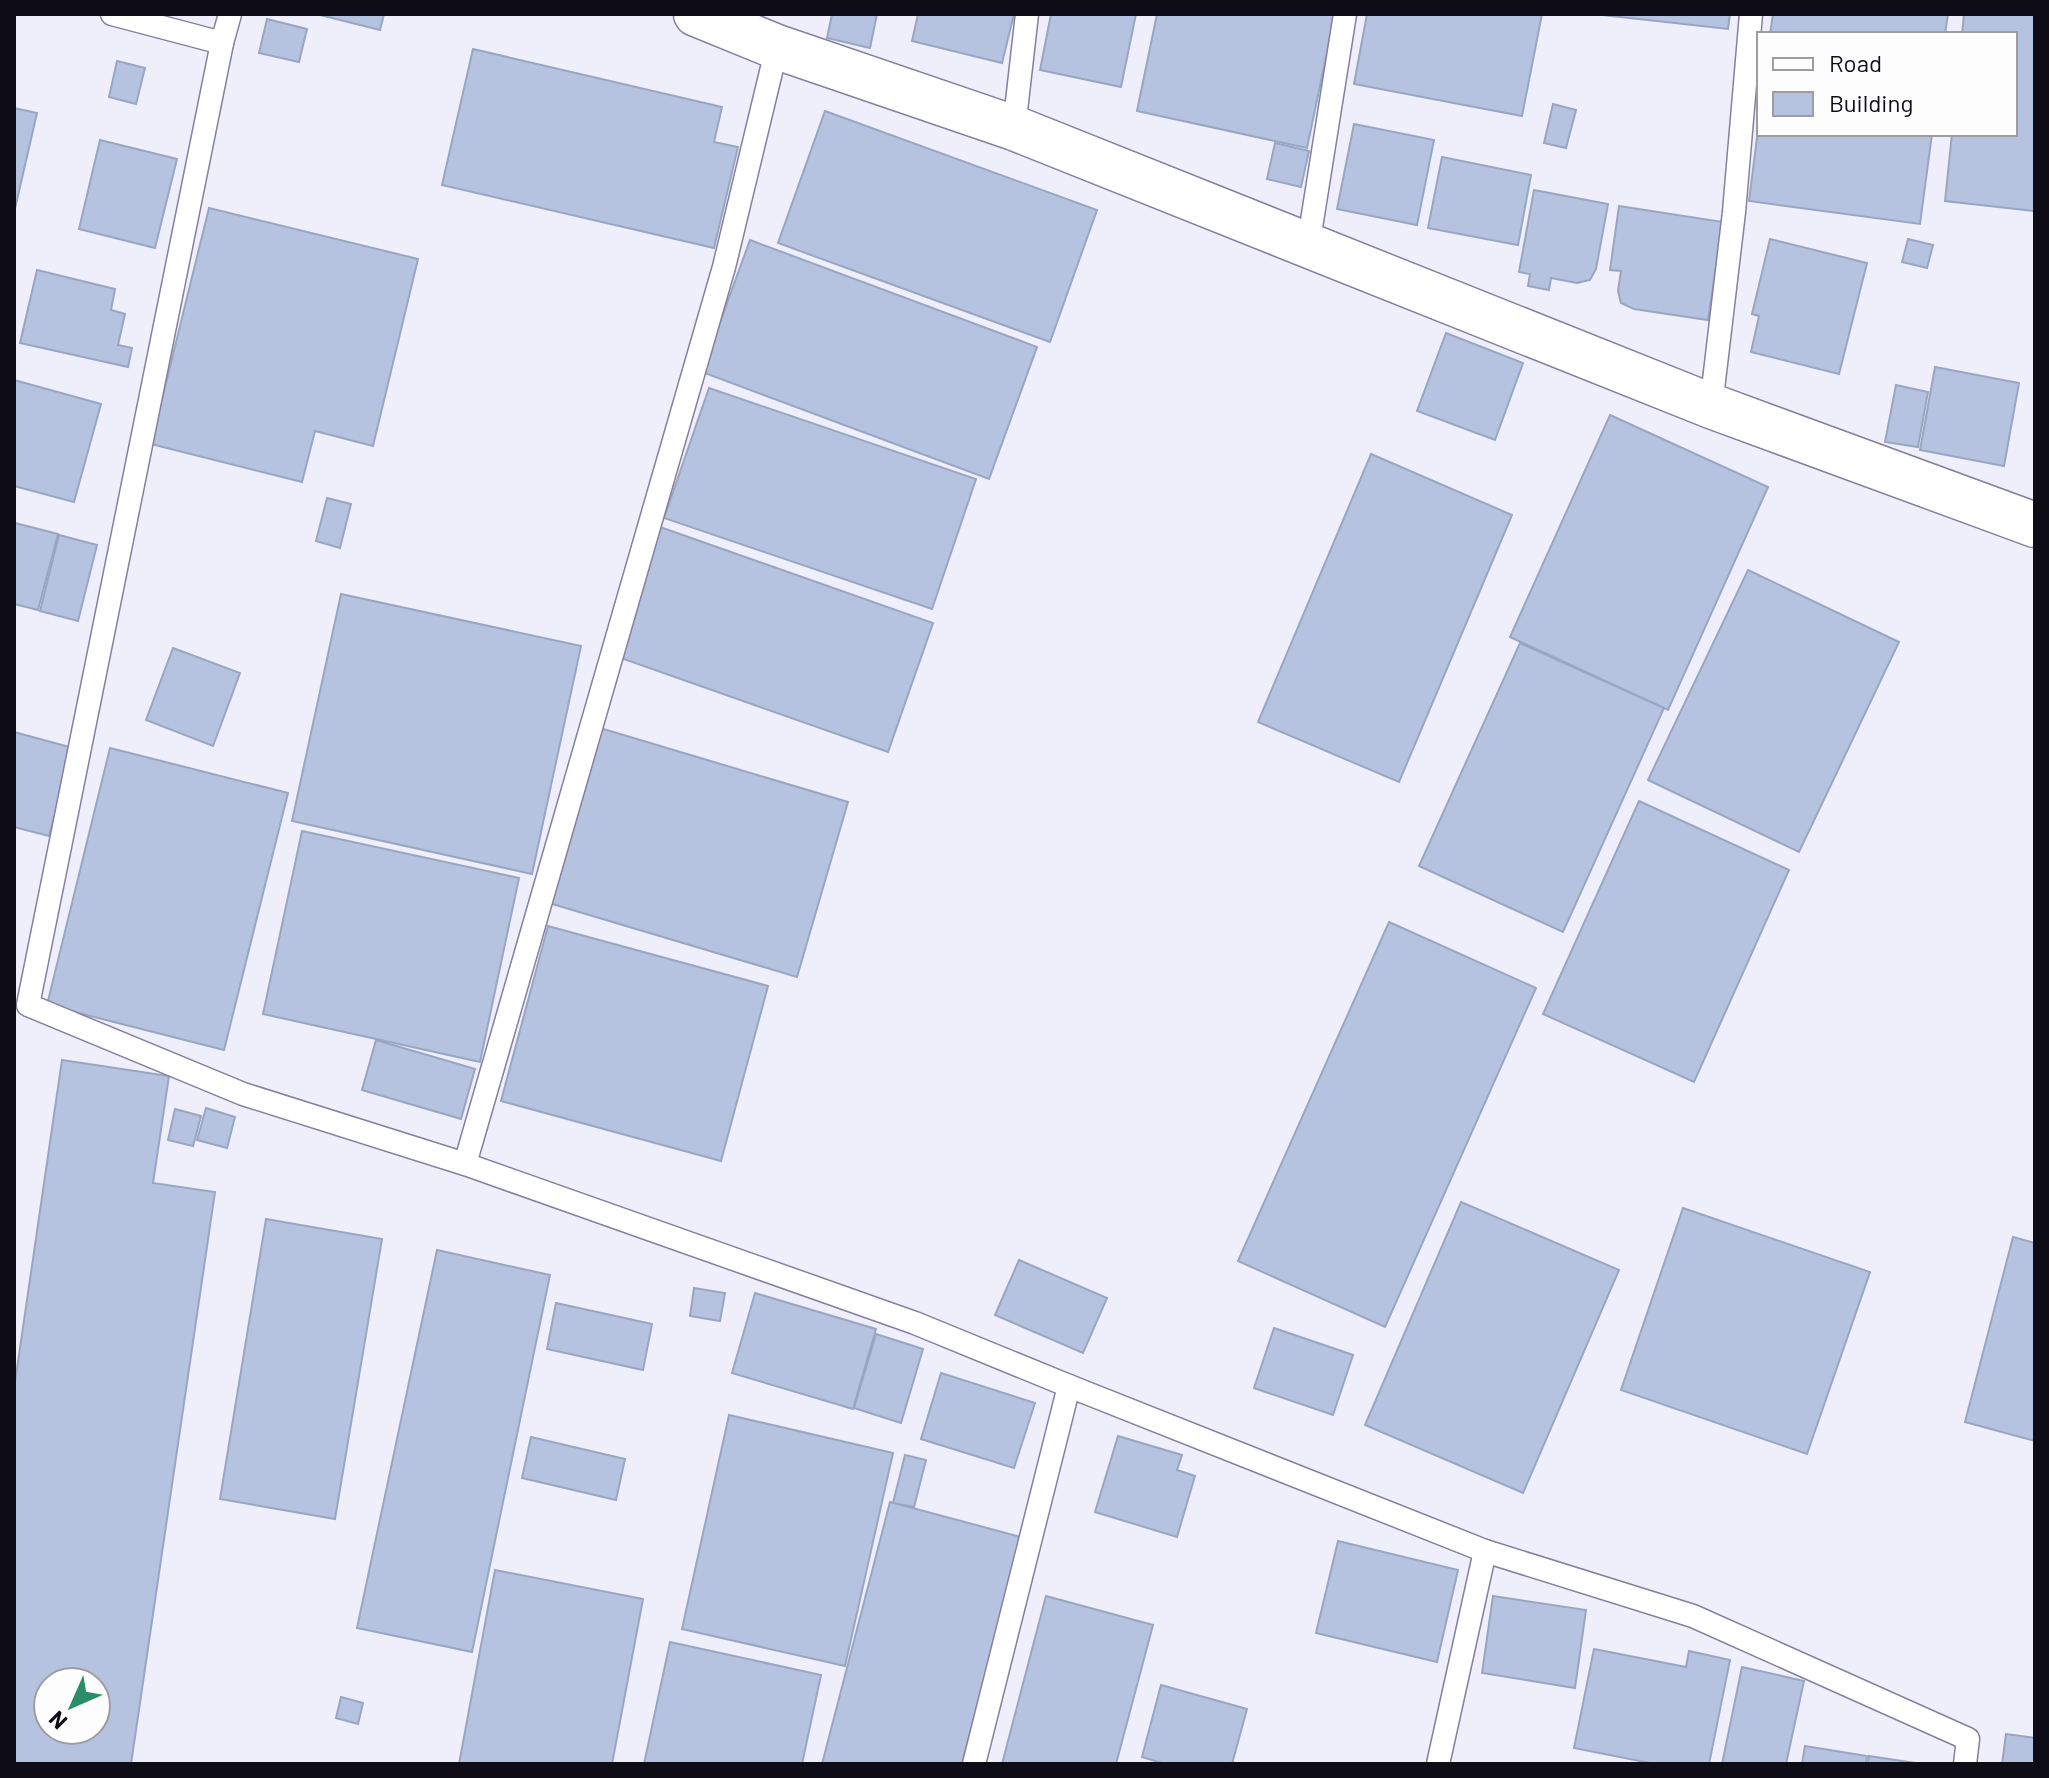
<svg xmlns="http://www.w3.org/2000/svg" width="2049" height="1778" font-family="Barlow,sans-serif">
  <style>
    .building { fill: #b6c3e0; stroke: #99a6c2; stroke-width: 2; fill-rule: evenodd }
    .lines { fill: none; stroke-linecap: round; stroke-linejoin: round }
    .service-casing { stroke: #84809d; stroke-width: 25 }
    .minor-casing { stroke: #84809d; stroke-width: 47 }
    .service { stroke: #fff; stroke-width: 22 }
    .minor { stroke: #fff; stroke-width: 44 }
  </style>
  <rect width="100%" height="100%" fill="#efeefb"/>
  <g class="building">
    <path d="M316,14h68l-4,16z"/>
    <path d="M832,14h45l-7,34 -43,-10z"/>
    <path d="M918,14h96l-12,49 -90,-22z"/>
    <path d="M1051,14h85l-15,73 -81,-17z"/>
    <path d="M1157,14h178l-28,134 -170,-37z"/>
    <path d="M1367,14h175l-20,102 -168,-32z"/>
    <path d="M1593,14h137l-2,15z"/>
    <path d="M1773,14h175l-3,20h-175z"/>
    <path d="M1964,14h71v197l-90,-10 7,-67h63v-100h-53z"/>
    <path d="M267,19l40,10 -8,33 -40,-9z"/>
    <path d="M473,49l249,58 -8,35 24,5 -24,101 -272,-63z"/>
    <path d="M117,61l28,7 -9,36 -27,-7z"/>
    <path d="M1553,104l23,6 -10,38 -22,-5z"/>
    <path d="M14,108l23,5 -23,100z"/>
    <path d="M825,111l272,99 -47,132 -272,-99z"/>
    <path d="M1759,122v12h173l-12,90 -171,-23z"/>
    <path d="M1354,124l80,16 -17,85 -80,-16z"/>
    <path d="M100,140l77,19 -22,89 -76,-19z"/>
    <path d="M1275,143l34,8 -8,36 -34,-8z"/>
    <path d="M1442,157l89,18 -13,70 -90,-17z"/>
    <path d="M1534,190l74,14 -12,65 -6,11 -13,3 -26,-5 -2,12 -21,-4 2,-12 -11,-2z"/>
    <path d="M1619,206l104,16 -15,98 -74,-11 -13,-6 -3,-12 3,-20 -11,-1z"/>
    <path d="M209,208l209,51 -45,187 -58,-15 -13,51 -151,-38z"/>
    <path d="M1770,239l97,24 -28,111 -88,-22 8,-36 -7,-2z"/>
    <path d="M1908,239l25,6 -6,23 -25,-6z"/>
    <path d="M750,240l287,107 -48,132 -287,-107z"/>
    <path d="M37,270l78,19 -4,21 14,4 -7,31 14,3 -4,19 -108,-24z"/>
    <path d="M1446,333l77,30 -28,77 -78,-29z"/>
    <path d="M1935,367l84,16 -15,83 -84,-16z"/>
    <path d="M14,380l87,24 -27,98 -60,-16z"/>
    <path d="M1896,385l32,7 -10,55 -33,-5z"/>
    <path d="M709,388l267,91 -44,130 -268,-91z"/>
    <path d="M1610,415l158,72 -100,223 -158,-73z"/>
    <path d="M1371,454l141,61 -113,267 -141,-60z"/>
    <path d="M327,498l24,6 -11,44 -24,-7z"/>
    <path d="M15,523l43,11 -20,76 -24,-6z"/>
    <path d="M660,527l273,96 -45,129 -273,-96z"/>
    <path d="M59,535l38,10 -19,76 -38,-10z"/>
    <path d="M1748,570l151,72 -100,210 -151,-72z"/>
    <path d="M341,594l240,52 -49,228 -240,-53z"/>
    <path d="M1520,643l144,65 -101,224 -144,-66z"/>
    <path d="M173,648l67,25 -27,73 -67,-26z"/>
    <path d="M600,728l248,74 -51,175 -248,-74z"/>
    <path d="M14,732l59,16 -24,88 -35,-9z"/>
    <path d="M110,748l178,45 -64,257 -177,-45z"/>
    <path d="M1639,801l150,69 -95,212 -151,-68z"/>
    <path d="M302,831l217,47 -39,184 -217,-48z"/>
    <path d="M1389,922l147,66 -151,339 -147,-66z"/>
    <path d="M548,926l220,60 -47,175 -220,-60z"/>
    <path d="M376,1040l99,29 -14,50 -99,-29z"/>
    <path d="M62,1060l107,16 -16,107 62,9 -84,572h-117v-375zM48,1682h48v48h-48z"/>
    <path d="M206,1108l29,9 -8,31 -30,-8z"/>
    <path d="M175,1109l26,7 -8,30 -25,-6z"/>
    <path d="M1461,1202l158,68 -96,223 -158,-68z"/>
    <path d="M1683,1208l187,64 -63,182 -186,-64z"/>
    <path d="M266,1219l116,20 -47,280 -115,-20z"/>
    <path d="M2013,1237l22,6v198l-70,-19z"/>
    <path d="M437,1250l113,25 -78,377 -115,-24z"/>
    <path d="M1019,1260l88,38 -24,55 -88,-38z"/>
    <path d="M694,1288l31,5 -5,28 -30,-5z"/>
    <path d="M755,1293l121,36 -23,80 -121,-36z"/>
    <path d="M556,1303l96,21 -9,46 -96,-21z"/>
    <path d="M1274,1328l79,27 -20,60 -79,-27z"/>
    <path d="M876,1334l47,15 -22,74 -47,-15z"/>
    <path d="M941,1373l94,30 -21,65 -93,-29z"/>
    <path d="M729,1415l164,38 -48,213 -163,-37z"/>
    <path d="M1118,1436l64,19 -5,15 18,6 -18,61 -82,-25z"/>
    <path d="M531,1437l94,22 -9,41 -94,-22z"/>
    <path d="M905,1455l21,5 -12,47 -21,-4z"/>
    <path d="M890,1502l131,35 -59,227h-140z"/>
    <path d="M1338,1541l120,29 -21,92 -121,-29z"/>
    <path d="M495,1570l148,29 -31,165h-153z"/>
    <path d="M1046,1596l107,29 -37,139h-114z"/>
    <path d="M1493,1596l93,14 -11,78 -93,-15z"/>
    <path d="M670,1642l151,33 -19,89h-158z"/>
    <path d="M1594,1649l92,18 3,-16 41,9 -21,104h-54l-81,-16z"/>
    <path d="M1742,1667l62,14 -18,83h-64z"/>
    <path d="M1161,1685l86,24 -15,55h-67l-23,-7z"/>
    <path d="M341,1697l22,6 -5,21 -22,-6z"/>
    <path d="M2006,1734l29,4v26h-33z"/>
    <path d="M1805,1746l62,10 -1,8h-64z"/>
    <path d="M1869,1756l53,8h-54z"/>
  </g>
  <g class="lines">
    <g class="service-casing">
      <g id="service">
        <path d="M112,14l110,29"/>
        <path d="M230,14l-8,29 -194,962 215,89 222,70 450,159 154,63 416,165 208,65 275,123 -3,25"/>
        <path d="M1014,128l13,-114"/>
        <path d="M1308,246l37,-232"/>
        <path d="M1711,406l23,-194 17,-198"/>
        <path d="M465,1164l259,-897 53,-220"/>
        <path d="M974,1764l95,-378"/>
        <path d="M1438,1764l47,-213"/>
      </g>
    </g>
    <g class="minor-casing">
      <path id="minor" d="M696,14l81,33 237,81 697,278 324,119"/>
    </g>
    <use href="#service" class="service"/>
    <use href="#minor" class="minor"/>
  </g>
  <rect width="2049" height="1778" fill="none" stroke="#0e0c17" stroke-width="32"/>
  <rect x="1757" y="32" width="260" height="104" fill="#fdfdfd" stroke="#9d9da1" stroke-width="2"/>
  <rect x="1773" y="58" width="40" height="12" fill="#ffffff" stroke="#9d9da1" stroke-width="2"/>
  <text x="1829" y="72" font-size="24" fill="#0e0c17">Road</text>
  <rect x="1773" y="92" width="40" height="24" fill="#b6c3e0" stroke="#9d9da1" stroke-width="2"/>
  <text x="1829" y="112" font-size="24" fill="#0e0c17">Building</text>
  <g transform="translate(72 1706) rotate(225)"><circle r="38" fill="#fdfdfd" stroke="#9d9da1" stroke-width="2"/>
  <path d="M0-6L14 30L0 20L-14 30Z" fill="#2b8e68"/>
  <text y="-12" font-size="22" font-weight="bold" text-anchor="middle" fill="#0e0c17">N</text>
  </g>
</svg>
